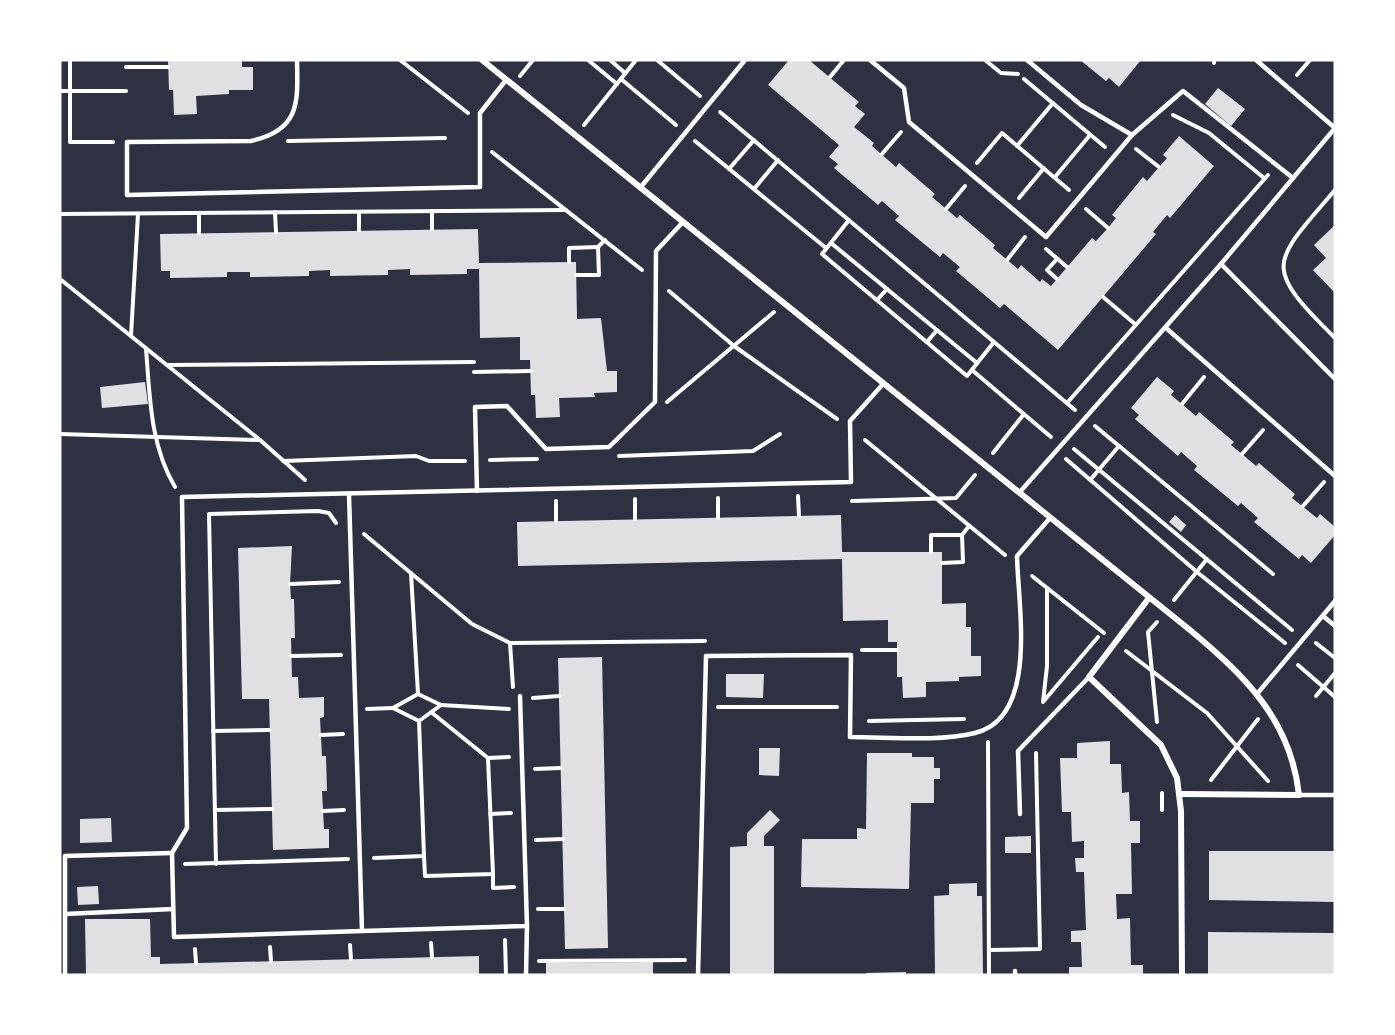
<svg xmlns="http://www.w3.org/2000/svg" width="1395" height="1035" font-family="Barlow,sans-serif">
  <style>
    .building { fill: #e0e0e3 }
    .lines { fill: none; stroke-linecap: round; stroke-linejoin: round }
    .path { stroke: #fff; stroke-width: 4 }
    .service { stroke: #fff; stroke-width: 4.5 }
    .minor { stroke: #fff; stroke-width: 6 }
  </style>
  <rect width="100%" height="100%" fill="#2d3142"/>
  <g class="building">
    <path d="M168,60h74v7h11v23h-24v4l-33,2 1,18 -23,1 -1,-25h-4z"/>
    <path d="M789,60h20l50,42 -4,4 10,8 -11,13 20,16 -2,3 24,21 3,-4 36,31 -3,3 25,21 3,-3 35,30 -2,3 25,21 3,-4 19,17 2,-3 9,7 41,-48 4,3 12,-13 8,-10 -4,-3 31,-38 4,4 20,-23 -4,-3 16,-19 35,30 -44,52 -3,-3 -14,17 3,2 -98,116 -54,-46 -4,4 -44,-37 4,-4 -17,-14 -3,4 -45,-37 4,-4 -17,-15 -4,4 -44,-37 4,-4 -9,-7 10,-12 -71,-60z"/>
    <path d="M1080,60h61l-22,27 -10,-9 -3,3z"/>
    <path d="M1218,88l27,21 -14,17 -26,-22z"/>
    <path d="M1335,225v68l-22,-23 13,-12 -12,-13z"/>
    <path d="M478,229l1,34 97,-1 1,57 24,-1 6,53h10v21l-23,1 1,4 -36,1 1,19 -24,1 -1,-23h-4l-1,-35h-10v-23l-40,1 -1,-69h-12v5l-57,1v-6l-22,1v5l-58,1v-6l-21,1v5l-59,1v-5h-23v5l-57,1v-7h-9l-1,-37z"/>
    <path d="M1157,377l17,14 -3,4 25,21 3,-4 35,30 -3,3 11,9 14,12 3,-3 36,31 -3,4 25,20 3,-4 15,13v8l-24,28 -9,-8 -3,4 -45,-37 4,-4 -17,-15 -3,3 -44,-36 3,-4 -16,-14 -3,4 -43,-37 4,-4 -8,-7z"/>
    <path d="M145,382l3,22 -46,4 -2,-21z"/>
    <path d="M841,515l1,37h100v52l24,-1v24h5v29h10v20l-22,1v4l-33,1v15l-23,1 -1,-21h-5v-35h-9v-22l-45,1 -1,-62 -324,7 -1,-44z"/>
    <path d="M1175,515l11,10 -5,7 -12,-10z"/>
    <path d="M292,546l-2,38 1,15h3l1,39h-4l1,39h6l1,21 25,-1v20l-4,1 2,38h4l1,35h-5l2,38h5v19l-56,2 -4,-151h-27l-4,-151z"/>
    <path d="M602,657l6,291 -43,1 -7,-291z"/>
    <path d="M726,674h38l-1,24 -37,-1z"/>
    <path d="M1110,741v23h11l1,29 7,-1 1,29h10v22h-9l1,51h-16l1,25 13,-1 1,47h12v10h-74v-8h13l-1,-25h-10v-11l15,-1 -2,-58h-8l-1,-14h9v-17l-12,1 -1,-30h-9l-2,-54h17v-15z"/>
    <path d="M759,748h21l-1,28 -20,-1z"/>
    <path d="M867,753h45v4h22v11h6v11h-6v24h-23l-2,86 -108,-2 1,-48h55v-11l9,1z"/>
    <path d="M770,810l10,10 -16,16v10h10v129h-44v-128l17,-1v-13z"/>
    <path d="M111,818l1,24 -32,1v-24z"/>
    <path d="M1031,836v17h-26v-16z"/>
    <path d="M1209,851h126v51l-126,-2z"/>
    <path d="M977,883v13h5l1,79h-48l-1,-79 15,-1v-11z"/>
    <path d="M98,886l1,18 -21,1 -1,-18z"/>
    <path d="M85,919h65l1,38h9v7l319,-8v19h-393z"/>
    <path d="M1208,932l127,1v42h-127z"/>
    <path d="M653,962v13h-107v-12z"/>
    <path d="M906,972v3h-40v-2z"/>
  </g>
  <g class="lines">
    <g class="path">
      <path d="M70,60v82h43"/>
      <path d="M400,60l68,53"/>
      <path d="M588,60l29,24"/>
      <path d="M610,60l15,13"/>
      <path d="M657,60l43,36"/>
      <path d="M985,60l16,13 17,1"/>
      <path d="M1214,63v-3"/>
      <path d="M126,67h42"/>
      <path d="M1297,75l13,-15"/>
      <path d="M520,76l13,-16"/>
      <path d="M830,77l14,-17"/>
      <path d="M621,79l55,46"/>
      <path d="M1024,79l81,68"/>
      <path d="M60,91h66"/>
      <path d="M720,112l355,298"/>
      <path d="M1173,115l36,18 55,45"/>
      <path d="M584,125l52,-65"/>
      <path d="M288,141l157,-3"/>
      <path d="M695,141l131,107"/>
      <path d="M1017,146l36,-43"/>
      <path d="M1136,149l23,18"/>
      <path d="M492,152l150,118"/>
      <path d="M882,154l19,-22"/>
      <path d="M977,163l25,-30 67,57"/>
      <path d="M729,169l25,-29"/>
      <path d="M1055,177l35,-42"/>
      <path d="M754,189l24,-29"/>
      <path d="M1335,190c-63,74 -74,75 0,148"/>
      <path d="M1019,198l25,-30"/>
      <path d="M946,209l19,-23"/>
      <path d="M1086,209l22,19"/>
      <path d="M432,211v18"/>
      <path d="M275,212l1,20"/>
      <path d="M359,212v18"/>
      <path d="M60,214l506,-4"/>
      <path d="M849,220l-27,34 145,122 27,-34"/>
      <path d="M199,233v-20"/>
      <path d="M831,243l146,120"/>
      <path d="M1046,249l21,18"/>
      <path d="M1007,260l18,-23"/>
      <path d="M569,262v-14l29,-1"/>
      <path d="M576,275h23l-1,-28 7,-7"/>
      <path d="M60,279l200,161 45,40"/>
      <path d="M1057,279l-10,-9 10,-11"/>
      <path d="M669,291l65,55 103,73"/>
      <path d="M1103,297l32,27"/>
      <path d="M877,300l10,-11"/>
      <path d="M131,336l7,-122"/>
      <path d="M927,342l10,-12"/>
      <path d="M146,349c4,48 4,96 29,138"/>
      <path d="M167,365l307,-3"/>
      <path d="M972,370l79,67"/>
      <path d="M474,372l57,-1"/>
      <path d="M667,402l107,-90"/>
      <path d="M1067,403l201,-228"/>
      <path d="M1182,404l22,-27"/>
      <path d="M1095,426l178,148"/>
      <path d="M60,434l200,6"/>
      <path d="M865,440l140,115"/>
      <path d="M1074,449l218,181"/>
      <path d="M993,453l31,-39"/>
      <path d="M1242,454l21,-24"/>
      <path d="M619,456l134,-5 27,-17"/>
      <path d="M1066,459l131,113 88,71"/>
      <path d="M490,460l47,-1"/>
      <path d="M283,461l133,-5 13,5h36"/>
      <path d="M1091,479l28,-33"/>
      <path d="M798,496l1,20"/>
      <path d="M718,498v20"/>
      <path d="M635,499v20"/>
      <path d="M556,501v20"/>
      <path d="M852,501l104,-3 19,-23"/>
      <path d="M1303,506l21,-24"/>
      <path d="M364,534l108,90 38,19 3,44"/>
      <path d="M931,552v-17h31"/>
      <path d="M942,563l21,-1 -1,-27 7,-9"/>
      <path d="M1032,576l72,57"/>
      <path d="M290,584l49,-2"/>
      <path d="M1047,588v78l-4,36 55,-65"/>
      <path d="M1174,600l33,-41"/>
      <path d="M1157,622l-9,10 9,90"/>
      <path d="M510,643l195,-2"/>
      <path d="M1316,643l19,15"/>
      <path d="M862,650h35"/>
      <path d="M1126,651l81,62 61,68"/>
      <path d="M291,656l50,-1"/>
      <path d="M1298,665l37,32"/>
      <path d="M418,694l-25,14 26,13"/>
      <path d="M1316,696l19,-23"/>
      <path d="M533,698l26,-2"/>
      <path d="M441,705l68,4"/>
      <path d="M718,707h119"/>
      <path d="M367,709l26,-1"/>
      <path d="M431,712l57,46"/>
      <path d="M869,721l95,-2"/>
      <path d="M213,731l56,-1"/>
      <path d="M321,735l22,-1"/>
      <path d="M988,742l1,233"/>
      <path d="M535,769l26,-1"/>
      <path d="M1211,780l47,-61"/>
      <path d="M1162,793v17"/>
      <path d="M215,810l57,-1"/>
      <path d="M323,811l21,-1"/>
      <path d="M490,814l21,-1"/>
      <path d="M536,840l27,-1"/>
      <path d="M424,856l1,20 68,-2 -5,-116 21,-1"/>
      <path d="M374,858l50,-2 -5,-135 22,-16 -23,-11 -7,-121"/>
      <path d="M185,864l163,-5"/>
      <path d="M216,864l-7,-350 109,-3 11,2 7,10"/>
      <path d="M493,874v14l21,-1"/>
      <path d="M538,909h26"/>
      <path d="M505,940l1,35"/>
      <path d="M431,943l1,14"/>
      <path d="M350,945l1,14"/>
      <path d="M270,947l1,14"/>
      <path d="M195,949l1,14"/>
      <path d="M989,950l51,-1 -4,-196"/>
      <path d="M539,961l146,-1"/>
    </g>
    <g class="service">
      <path d="M297,60c1,43 3,70 -46,81l-124,1v53l353,-8v-74l26,-33"/>
      <path d="M870,60l34,28 5,34 137,115 86,-102 51,-44 110,87"/>
      <path d="M1027,60l54,45 51,30"/>
      <path d="M640,188l105,-128"/>
      <path d="M1221,264l114,115"/>
      <path d="M1166,328l169,148"/>
      <path d="M477,491l-2,-84 32,-1 39,43 63,-2 46,-45 1,-151 27,-29"/>
      <path d="M1019,493l202,-229 114,-136 -79,-68"/>
      <path d="M349,494l13,437 165,-5 -7,-230"/>
      <path d="M1323,616l12,10"/>
      <path d="M1257,694l78,-93"/>
      <path d="M1299,795h36"/>
      <path d="M1020,814l-2,-63 71,-74"/>
      <path d="M65,914l108,-5"/>
      <path d="M362,931l-188,6 -2,-84 15,-25 -5,-331 669,-15 -1,-61 33,-37"/>
      <path d="M1015,971v4"/>
      <path d="M65,975v-119l107,-3"/>
      <path d="M526,975l1,-49"/>
      <path d="M698,975l8,-319 145,-1 -1,82c39,0 88,5 125,-4 64,-15 43,-127 42,-177l33,-38"/>
    </g>
    <g class="minor">
      <path d="M482,60l708,570c55,46 101,90 109,165l-119,-1"/>
      <path d="M1149,598l-60,79 72,68 16,33 4,33 1,164"/>
    </g>
  </g>
  <rect width="1395" height="1035" fill="none" stroke="#ffffff" stroke-width="123"/>
</svg>
